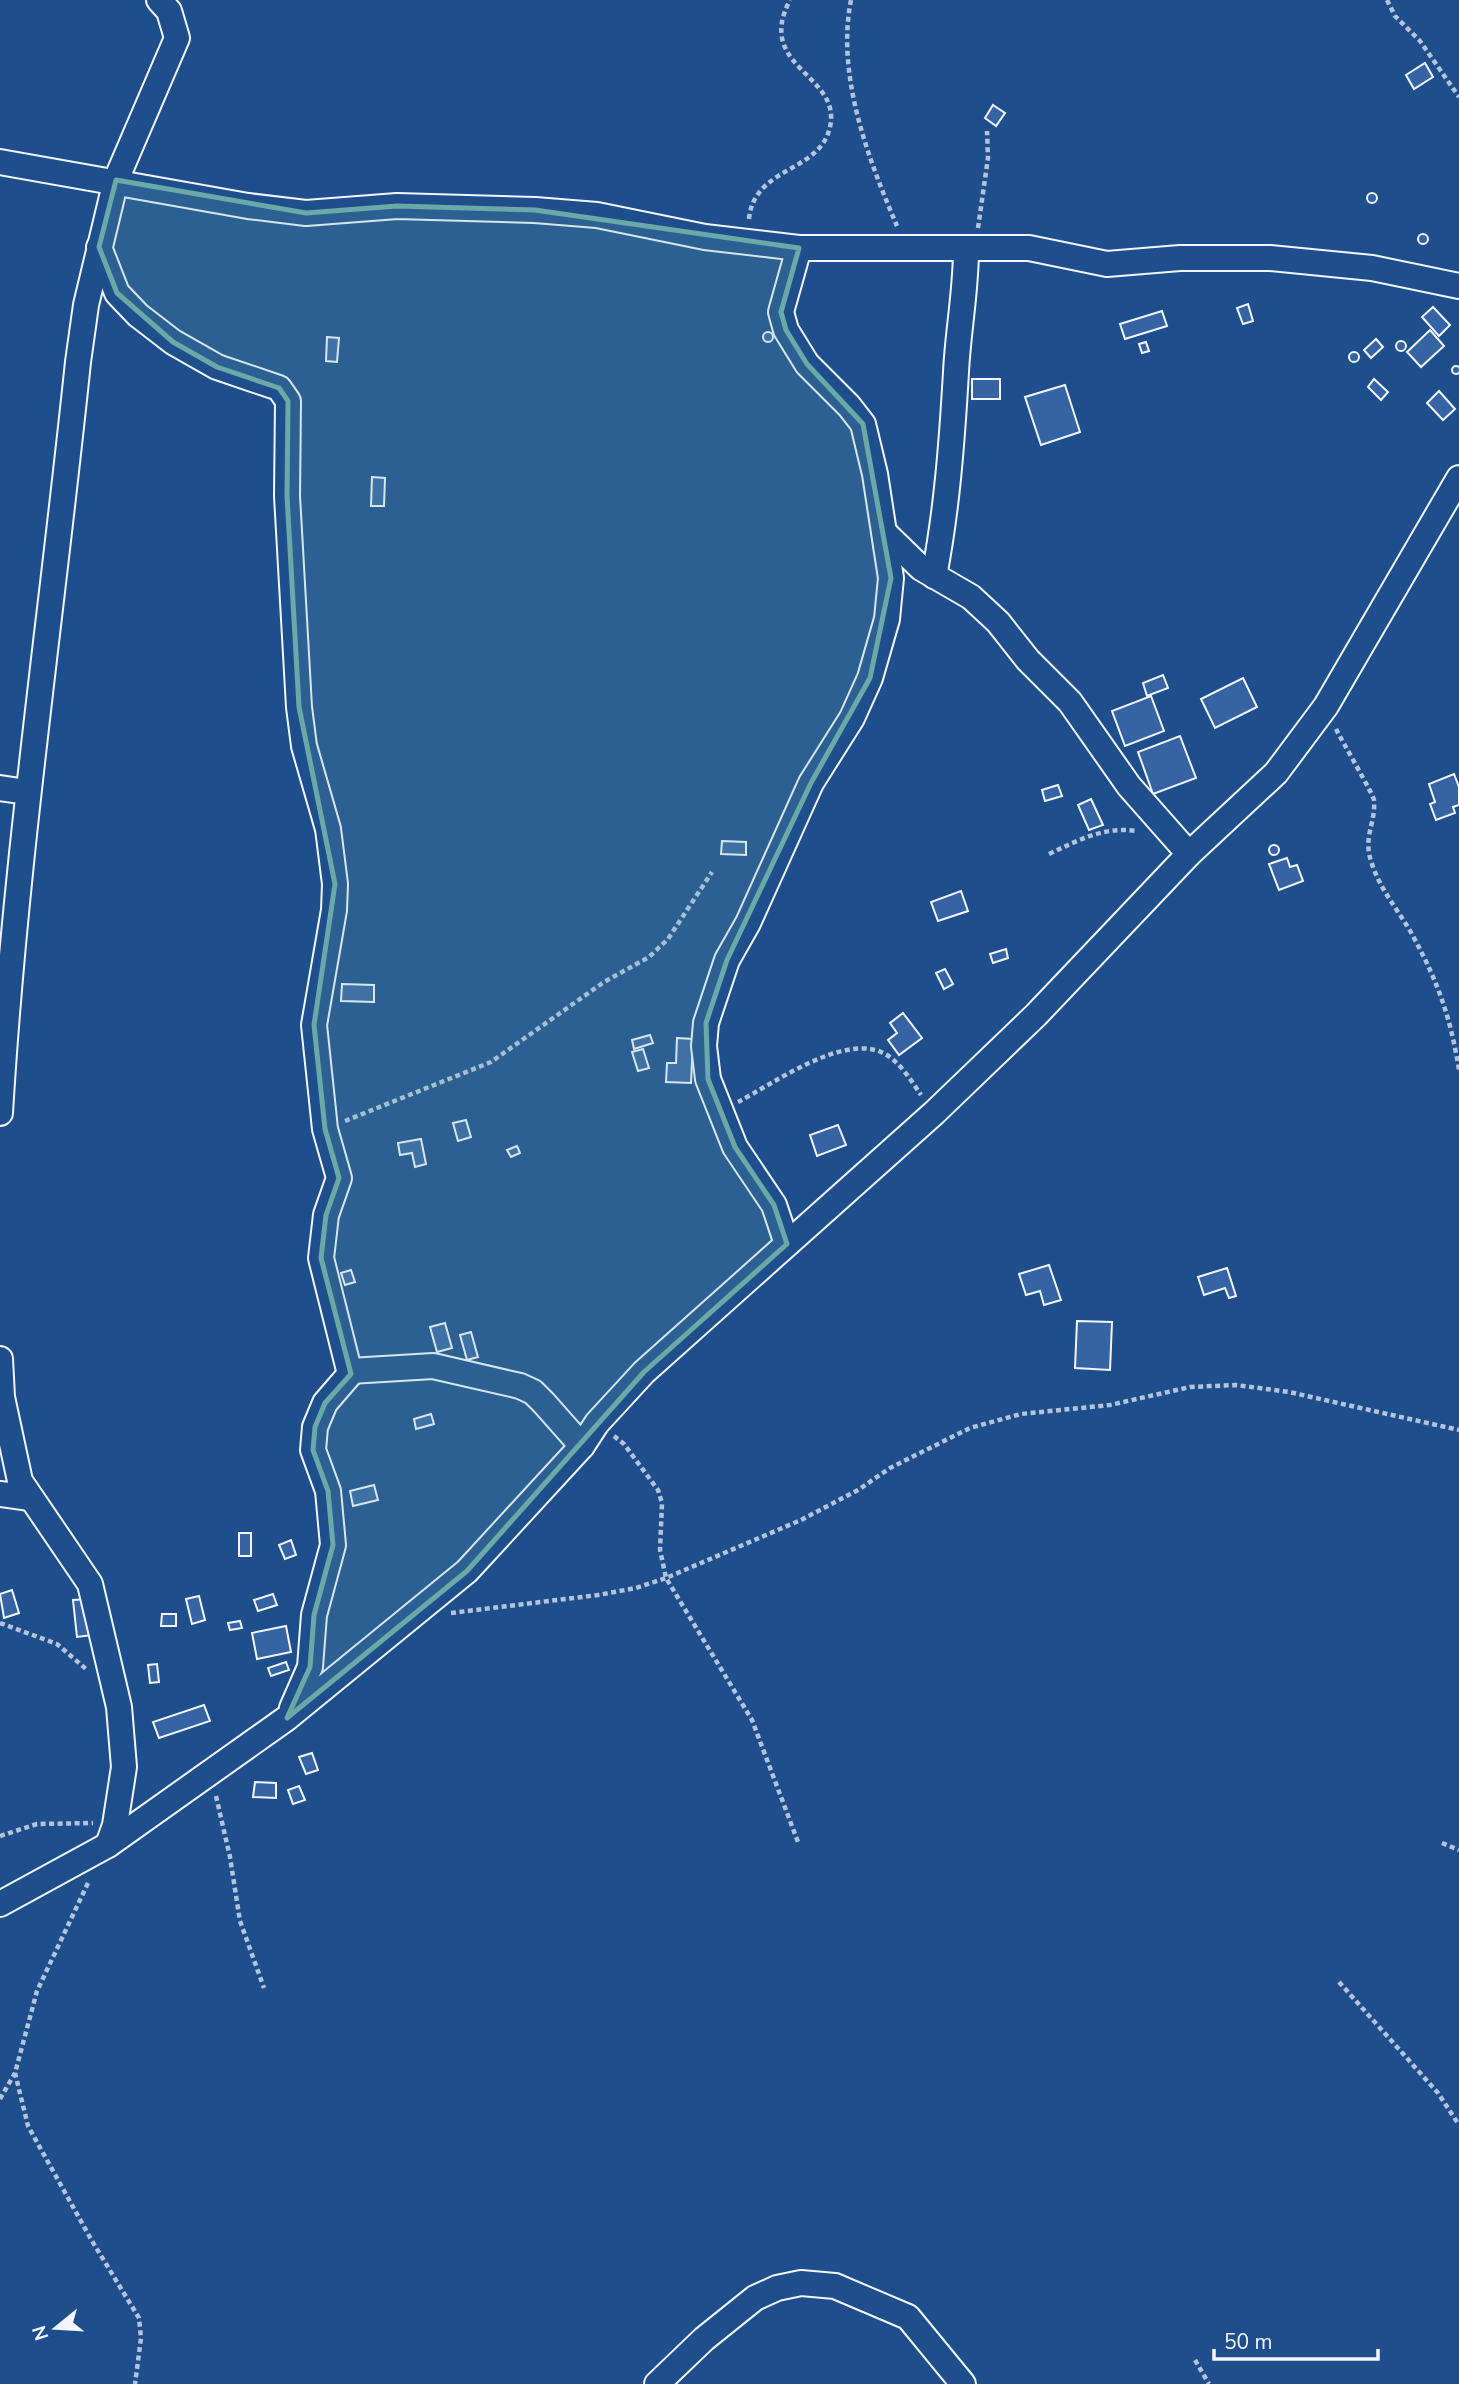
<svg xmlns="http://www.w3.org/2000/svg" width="1459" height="2384" font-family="'Nunito Sans',sans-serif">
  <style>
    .building { fill: #3563a3; stroke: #f2f6ff; stroke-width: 2 }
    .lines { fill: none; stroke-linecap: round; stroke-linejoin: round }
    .minor-casing { stroke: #f2f6ff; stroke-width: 28 }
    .path { stroke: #b3c4dc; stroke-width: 4.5; stroke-dasharray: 5 3.5; stroke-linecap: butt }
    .minor { stroke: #1f4e8c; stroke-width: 24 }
    .marked { fill: #6aa9a8; fill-opacity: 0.2; stroke: #6aa9a8; stroke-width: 5; stroke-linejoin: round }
  </style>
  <rect width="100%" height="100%" fill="#1f4e8c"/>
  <g class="building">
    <path d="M1425,63l8,14 -19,12 -8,-14z"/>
    <path d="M993,105l12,8 -9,13 -11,-8z"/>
    <circle cx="1372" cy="198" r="5"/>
    <circle cx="1423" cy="239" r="5"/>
    <path d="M1248,304l5,17 -10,3 -6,-16z"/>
    <path d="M1433,307l17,18 -11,11 -17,-19z"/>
    <path d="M1162,311l5,15 -42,13 -5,-15z"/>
    <path d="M1430,330l14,16 -23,21 -14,-15z"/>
    <circle cx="768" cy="337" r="5"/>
    <path d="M327,337l12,1 -2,24 -11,-1z"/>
    <path d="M1376,339l7,8 -12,11 -7,-8z"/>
    <circle cx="1401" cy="346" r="5"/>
    <path d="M1146,342l3,9 -7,2 -3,-9z"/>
    <circle cx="1354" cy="357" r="5"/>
    <circle cx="1456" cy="370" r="4"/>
    <rect x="972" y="379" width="28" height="20"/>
    <path d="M1374,379l14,13 -7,8 -13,-13z"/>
    <path d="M1065,385l15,47 -39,13 -16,-48z"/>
    <path d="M1439,391l16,18 -12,11 -16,-17z"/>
    <path d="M372,477l13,1 -1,28h-13z"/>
    <path d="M1163,675l5,13 -21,8 -4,-13z"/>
    <path d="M1243,678l14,29 -42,21 -14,-29z"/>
    <path d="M1151,696l13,35 -39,15 -13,-35z"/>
    <path d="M1180,736l16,42 -43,16 -15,-42z"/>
    <path d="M1454,774l5,13v18l-6,2 2,6 -19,7 -6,-16 5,-2 -6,-18z"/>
    <path d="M1058,785l4,11 -17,5 -3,-11z"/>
    <path d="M1091,799l12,26 -14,5 -11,-25z"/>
    <path d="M722,841l24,1v13l-25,-1z"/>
    <circle cx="1274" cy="850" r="5"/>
    <path d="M1287,858l3,9 7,-2 6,16 -24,9 -10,-26z"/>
    <path d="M961,891l7,20 -30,10 -7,-19z"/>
    <path d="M1006,949l2,9 -15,5 -3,-9z"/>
    <path d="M945,969l8,15 -9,5 -8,-16z"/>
    <path d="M342,984l32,1v17l-33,-1z"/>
    <path d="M903,1013l19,25 -23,17 -11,-15 9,-7 -7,-10z"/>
    <path d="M650,1035l3,8 -19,6 -2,-9z"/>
    <path d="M677,1038l16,1 -2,44 -25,-1 1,-19h9z"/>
    <path d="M643,1049l6,19 -11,3 -6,-19z"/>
    <path d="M466,1120l5,17 -13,4 -5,-18z"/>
    <path d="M838,1125l8,20 -29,11 -7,-21z"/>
    <path d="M421,1139l5,25 -11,3 -3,-14 -12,2 -2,-12z"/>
    <path d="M517,1146l3,7 -9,4 -4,-7z"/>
    <path d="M1049,1265l12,35 -17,5 -4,-14 -14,4 -7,-21z"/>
    <path d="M1227,1268l9,28 -7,2 -4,-10 -21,7 -6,-18z"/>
    <path d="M351,1270l4,12 -10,3 -4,-12z"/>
    <path d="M1077,1321l35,1 -2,48 -35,-2z"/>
    <path d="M445,1323l7,25 -15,4 -7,-25z"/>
    <path d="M471,1332l7,25 -11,3 -7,-25z"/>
    <path d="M431,1414l3,10 -18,5 -2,-10z"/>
    <path d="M374,1485l4,15 -25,6 -3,-15z"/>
    <rect x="239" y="1533" width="12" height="23"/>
    <path d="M291,1540l5,15 -11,4 -6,-14z"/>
    <path d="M12,1590l7,23 -15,5 -4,-24z"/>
    <path d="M273,1594l4,11 -19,6 -4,-11z"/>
    <path d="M199,1596l6,24 -13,4 -6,-25z"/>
    <path d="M89,1599l4,36 -16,2 -4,-37z"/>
    <path d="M162,1614h14v12h-15z"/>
    <path d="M240,1621l2,7 -12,2 -2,-7z"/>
    <path d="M286,1626l5,26 -34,7 -5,-26z"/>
    <path d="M286,1662l3,8 -18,6 -3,-8z"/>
    <path d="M157,1664l2,18 -9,1 -2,-18z"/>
    <path d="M204,1705l6,16 -51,17 -6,-16z"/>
    <path d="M312,1753l6,17 -12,4 -7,-17z"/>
    <path d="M255,1782l21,1v15l-23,-1z"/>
    <path d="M299,1786l6,14 -12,4 -5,-14z"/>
  </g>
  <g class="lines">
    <g class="minor-casing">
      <g id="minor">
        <path d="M0,162l248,44 58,7 91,-7 138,4 62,5 108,22 94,11h230l78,16 73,-6h90l102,10 87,18"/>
        <path d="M99,247l18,46 21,22 35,27 44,25 62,21 9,13 -1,95 12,211 5,39 24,83 7,55 -1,26 -20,115 11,104 14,49 -13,37 -5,43 29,116 -25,29 -10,24 -2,23 15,41 5,54 -19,70 -4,52 -18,41"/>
        <path d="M886,534l35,34 50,29 27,25 30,38 42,42 59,84 60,68"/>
        <path d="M934,576c13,-67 18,-135 22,-204 2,-41 10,-81 10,-123"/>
        <path d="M0,788l27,4"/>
        <path d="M0,1113c15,-252 52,-500 78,-751l8,-57 30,-125 61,-142 -8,-27 -10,-11"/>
        <path d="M787,1244l-13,-39 -39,-58 -27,-68 -4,-33 2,-23 21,-63 21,-37 63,-140 41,-65 18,-40 17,-59 4,-41 -16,-104 -12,-50 -14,-18 -42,-42 -21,-34 -5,-18 18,-64"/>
        <path d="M0,1359l2,38 18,84 70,103 29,123 5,60 -9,58 -7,20"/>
        <path d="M350,1371l83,-5 87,20 13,6 11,11 38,43"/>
        <path d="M0,1494l30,4"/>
        <path d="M0,1904l108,-59 179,-127 180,-147 115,-125 15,-23 47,-51 290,-259 102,-98 153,-161 87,-81 50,-67 133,-228"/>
        <path d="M657,2384l47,-45 51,-41 22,-10 24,-5 34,3 73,31 55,67"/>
      </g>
    </g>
    <g class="path">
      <path d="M851,0c-15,75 17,158 46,226"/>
      <path d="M1387,0l8,16 25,25 39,56"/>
      <path d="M749,219c5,-53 71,-46 81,-92 12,-53 -76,-59 -40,-127"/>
      <path d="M978,228l10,-70 -1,-27"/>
      <path d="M1336,729c6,12 37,65 38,71 2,24 -12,37 -2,64 9,28 29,49 42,74 25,46 37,82 45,132"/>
      <path d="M1049,854c30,-14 55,-28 88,-23"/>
      <path d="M738,1102c36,-19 103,-67 143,-50 17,7 30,28 40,43"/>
      <path d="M345,1121l146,-59 113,-80 45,-25 19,-18 44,-67"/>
      <path d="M614,1436l10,8 34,46 4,13 -2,47 6,28 86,142 46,122"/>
      <path d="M451,1613l147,-18 38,-7 30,-10 135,-58 57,-30 32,-22 80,-40 51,-14 89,-9 80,-18 46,-2 53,7 170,38"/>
      <path d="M0,1623l57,21 29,25"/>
      <path d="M216,1796l14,61 10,64 24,67"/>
      <path d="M0,1836l37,-12 56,-1"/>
      <path d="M1442,1843l17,7"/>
      <path d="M88,1883l-51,108 -22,82 13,53 64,115 47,77 2,20 -6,46"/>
      <path d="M1339,1982l99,111 21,32"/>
      <path d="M0,2099l15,-26"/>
      <path d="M1195,2360l14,24"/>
    </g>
    <use href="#minor" class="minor"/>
  </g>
  <path class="marked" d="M116,180l190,33 91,-7 138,4 264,38 -18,64 5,18 21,34 56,60 28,154 -21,100 -59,105 -84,177 -21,63 2,56 27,68 39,58 13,39 -143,128 -177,199 -180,147 23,-51 4,-52 19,-70 -5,-54 -15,-41 2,-23 10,-24 26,-29 -30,-116 5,-43 13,-37 -14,-49 -11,-104 21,-141 -36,-177 -12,-211 1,-95 -9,-13 -62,-21 -44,-25 -56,-49 -18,-46z"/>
  <g transform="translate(56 2328) rotate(252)" stroke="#1f4e8c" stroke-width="5" paint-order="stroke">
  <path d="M0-5L12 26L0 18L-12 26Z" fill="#f2f6ff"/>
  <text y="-10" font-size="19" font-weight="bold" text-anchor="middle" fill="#f2f6ff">N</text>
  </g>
  <path d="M1214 2349v10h164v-10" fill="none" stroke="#f2f6ff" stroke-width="3.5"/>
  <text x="1224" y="2349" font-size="21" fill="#f2f6ff" stroke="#1f4e8c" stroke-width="5" paint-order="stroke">50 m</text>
</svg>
